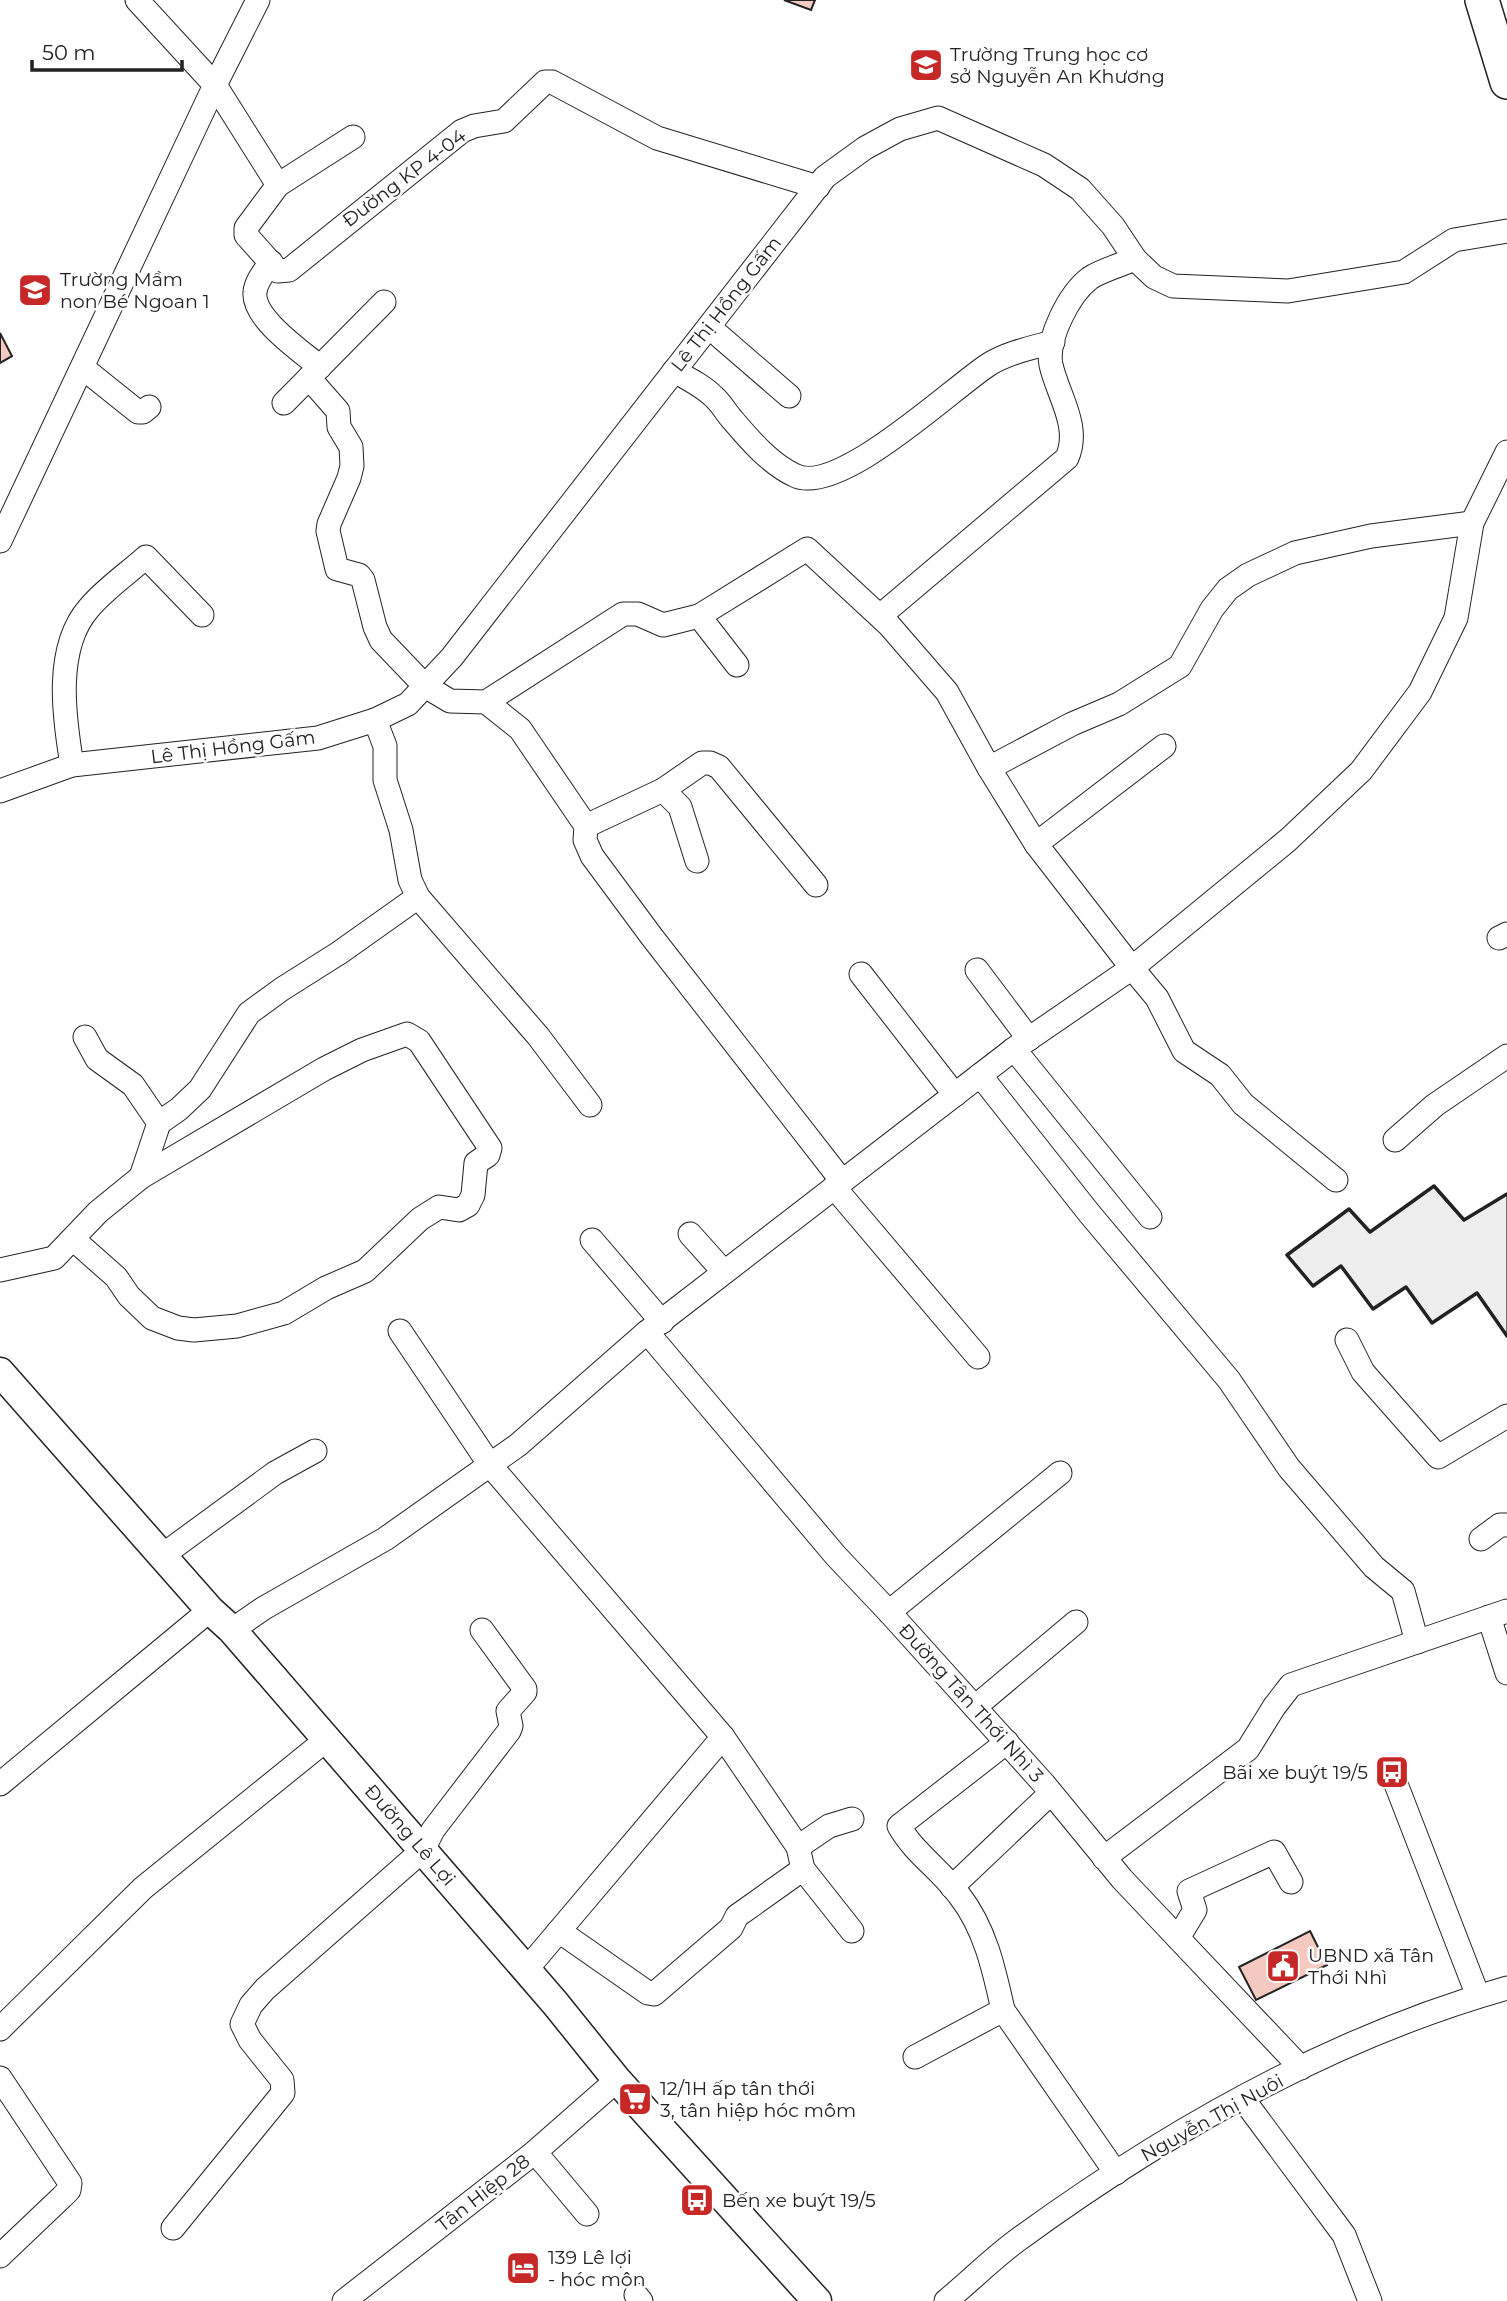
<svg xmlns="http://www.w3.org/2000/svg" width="1507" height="2301" font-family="Montserrat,sans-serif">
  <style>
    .green { fill: #eee; stroke: #6f6f6f; stroke-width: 2 }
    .building { fill: #f3c9c0; stroke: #222; stroke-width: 2 }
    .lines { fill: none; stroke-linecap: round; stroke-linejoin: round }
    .minor-casing { stroke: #222; stroke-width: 25 }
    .major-casing { stroke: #222; stroke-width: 31 }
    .highway-casing { stroke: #222; stroke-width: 36 }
    .minor { stroke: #fff; stroke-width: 23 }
    .major { stroke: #fff; stroke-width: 28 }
    .highway { stroke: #fff; stroke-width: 33 }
    .wall { stroke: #222; stroke-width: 3.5 }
    .labels { text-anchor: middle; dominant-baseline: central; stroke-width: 5; stroke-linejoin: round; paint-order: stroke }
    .poi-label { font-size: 19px; fill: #222; stroke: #fff; text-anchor: start }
    .street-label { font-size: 19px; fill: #222; stroke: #fff }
  </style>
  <rect width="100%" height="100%" fill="#fff"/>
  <path class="green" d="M1434,1186l30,34 43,-26v142l-30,-43 -45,30 -26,-36 -33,22 -32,-43 -28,20 -26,-31 62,-46 21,23z"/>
  <g class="building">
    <path d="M784,0h31l-4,10z"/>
    <path d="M0,333l12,23 -12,7z"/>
    <path d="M1310,1931l17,34 -71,35 -17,-33z"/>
  </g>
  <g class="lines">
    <g class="minor-casing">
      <g id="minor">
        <path d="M137,0l78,85 63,100"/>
        <path d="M353,137l-75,48 -32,43v7l32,36 11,-1 173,-139 12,-5 30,-5 41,-39h7l105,56 161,49"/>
        <path d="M271,262c-6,9 -15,19 -16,30 -3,26 46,59 65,75"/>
        <path d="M709,327l80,69"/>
        <path d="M83,368l55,44h5l6,-5"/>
        <path d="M674,371c15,8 29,15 40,26 7,6 11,14 17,21 18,21 38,45 63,57 43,23 156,-85 194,-110 19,-12 43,-17 65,-23"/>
        <path d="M309,378l29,33 1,16 12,20 1,19 -3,12 -20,46 -1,7 9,38 22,6 4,5 12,47 6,13 44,46 25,15 36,1 137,-88h15l25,11 36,-9"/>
        <path d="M284,403l100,-101"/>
        <path d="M0,541l215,-456 43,-85"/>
        <path d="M880,616l187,-158c14,-32 -9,-62 -16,-93 -5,-26 18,-71 39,-87 12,-8 31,-13 45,-19"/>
        <path d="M737,665l-38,-49 108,-67 82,76 58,67 42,76"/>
        <path d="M486,702l34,27 66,97 -1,14 7,16 60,81 190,244"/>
        <path d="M375,720l10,26v34l16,50 9,50 8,17 120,139 52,69"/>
        <path d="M1164,746l-128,98 96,124 25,30 27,53 36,24 23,29 93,76"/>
        <path d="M72,765c-8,-48 -18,-117 17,-157 16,-19 38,-34 57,-51l56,58"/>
        <path d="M663,790l17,17 17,54"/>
        <path d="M0,791l72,-26 246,-27 57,-18 33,-16 44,-47 373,-480 40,-29 35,-19 38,-11 106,47 36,24 33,37 22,33 19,18 19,9 115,5 116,-19 50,-32 53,-9"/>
        <path d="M586,826l77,-36 39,-27h8l9,4 97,118"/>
        <path d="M1036,844l-47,-76 83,-44 47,-20 61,-38 32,-57 16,-20 20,-14 47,-22 76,-17 101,-13"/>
        <path d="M1499,938l8,-4"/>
        <path d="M977,970l52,69"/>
        <path d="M861,974l94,121"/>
        <path d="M85,1037l12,22 36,26 26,38"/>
        <path d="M1014,1049l136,168"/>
        <path d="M980,1075l109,138 140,167 60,88 85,99 29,24 14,51"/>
        <path d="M1395,1140l40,-35 72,-49"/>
        <path d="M141,1177l18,-54 20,-14 21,-20 49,-76 33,-24 57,-36 79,-56"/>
        <path d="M834,1187l144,170"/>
        <path d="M690,1234l34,38"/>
        <path d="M592,1240l70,82"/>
        <path d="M0,1270l54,-12 44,-46 43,-35 183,-108 38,-19 45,-16 12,7 71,107 -2,7 -12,8 -3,32 -5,10 -9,5 -20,-3 -19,12 -55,52 -39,17 -42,25 -47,13 -43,4 -16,-2 -26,-10 -23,-22 -13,-19 -43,-38"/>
        <path d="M400,1331l90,134 233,272 75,110 5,22 49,62"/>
        <path d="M647,1332l189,224 53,56 155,172 78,95 179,189"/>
        <path d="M1347,1340l16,32 75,85 69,-41"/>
        <path d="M1481,1539l19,-14h7"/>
        <path d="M163,1555l112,-82 40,-22"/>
        <path d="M889,1612l171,-139"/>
        <path d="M1489,1617l18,56"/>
        <path d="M232,1630l32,-22 121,-69 133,-94 129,-113 367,-283 118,-81 156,-128 73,-69 59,-79 36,-74 16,-95 35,-71"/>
        <path d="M975,1707l101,-85"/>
        <path d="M0,1784l210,-174"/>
        <path d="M1396,1784l82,212"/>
        <path d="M798,1847l31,-21 23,-7"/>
        <path d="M1104,1858l144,-109 26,-42 17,-22 216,-74"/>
        <path d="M952,1887l99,-94"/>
        <path d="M559,1931l89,62 6,1 77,-66 6,-12 66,-47"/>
        <path d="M1178,1938l17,-28 -6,-19 85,-39 17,30"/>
        <path d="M526,1970l197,-233"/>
        <path d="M1003,2010c-9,-41 -18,-82 -44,-115 -18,-25 -45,-42 -60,-69l108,-84"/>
        <path d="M0,2029l143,-141 183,-148"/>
        <path d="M915,2057l88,-47 113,163"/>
        <path d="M0,2078l70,105 -1,7 -7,7 -62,59"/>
        <path d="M1243,2099l101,136 26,66"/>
        <path d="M535,2152l52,62"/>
        <path d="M173,2228l110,-135 -1,-13 -32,-40 -8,-16 9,-19 14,-16 158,-139 10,-20 76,-99 2,-5 -3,-15 17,-19v-3l-43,-59"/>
        <path d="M636,2295l5,6"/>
        <path d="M344,2301l191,-149 82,-72"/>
        <path d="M946,2301c23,-19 45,-41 69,-59 149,-109 314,-204 492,-254"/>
      </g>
    </g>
    <g class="major-casing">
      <path id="major" d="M0,1372l210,238 22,20 323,373 62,77 200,221"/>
    </g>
    <g class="highway-casing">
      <path id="highway" d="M1482,0l25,82"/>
    </g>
    <use href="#minor" class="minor"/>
    <use href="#major" class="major"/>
    <use href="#highway" class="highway"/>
    <path class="wall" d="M1507,1194l-43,26 -30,-34 -64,46 -21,-23 -62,46 26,31 28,-20 32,43 33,-22 26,36 45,-30 30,43"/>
  </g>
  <defs>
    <g id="school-square" transform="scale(1.75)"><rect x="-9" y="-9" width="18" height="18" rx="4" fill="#c62828" stroke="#fff"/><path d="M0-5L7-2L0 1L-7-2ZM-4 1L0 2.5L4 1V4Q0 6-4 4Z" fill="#fff"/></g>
    <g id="bus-square" transform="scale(1.75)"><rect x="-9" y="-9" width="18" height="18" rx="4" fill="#c62828" stroke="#fff"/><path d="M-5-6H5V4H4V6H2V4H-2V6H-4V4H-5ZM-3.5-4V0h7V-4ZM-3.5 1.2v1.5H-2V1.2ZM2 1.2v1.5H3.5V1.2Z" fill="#fff"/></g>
    <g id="civic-square" transform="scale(1.75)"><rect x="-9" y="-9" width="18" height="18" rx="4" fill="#c62828" stroke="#fff"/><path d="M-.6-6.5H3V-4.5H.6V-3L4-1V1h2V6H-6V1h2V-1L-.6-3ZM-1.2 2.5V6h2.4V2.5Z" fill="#fff"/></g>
    <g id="supermarket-square" transform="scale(1.75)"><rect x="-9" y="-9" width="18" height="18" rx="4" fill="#c62828" stroke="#fff"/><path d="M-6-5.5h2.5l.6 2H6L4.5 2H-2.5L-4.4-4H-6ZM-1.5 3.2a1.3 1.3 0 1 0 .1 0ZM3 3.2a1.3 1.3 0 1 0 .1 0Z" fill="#fff"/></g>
    <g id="hotel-square" transform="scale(1.75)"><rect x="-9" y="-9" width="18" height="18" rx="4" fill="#c62828" stroke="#fff"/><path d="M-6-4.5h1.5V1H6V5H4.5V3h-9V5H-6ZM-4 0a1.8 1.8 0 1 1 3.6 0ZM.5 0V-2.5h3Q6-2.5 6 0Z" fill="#fff"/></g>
  </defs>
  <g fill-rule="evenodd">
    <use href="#school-square" x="926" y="65"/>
    <use href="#school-square" x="35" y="290"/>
    <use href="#bus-square" x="1392" y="1772"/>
    <use href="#civic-square" x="1283" y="1966"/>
    <use href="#supermarket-square" x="635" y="2099"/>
    <use href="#bus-square" x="697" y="2200"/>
    <use href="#hotel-square" x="523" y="2268"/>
  </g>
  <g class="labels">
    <g class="poi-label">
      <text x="950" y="54">Trường Trung học cơ<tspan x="950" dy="22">sở Nguyễn An Khương</tspan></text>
      <text x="60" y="279">Trường Mầm<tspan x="60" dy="22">non Bé Ngoan 1</tspan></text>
      <text x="1368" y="1772" text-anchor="end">Bãi xe buýt 19/5</text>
      <text x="1308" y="1955">UBND xã Tân<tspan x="1308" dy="22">Thới Nhì</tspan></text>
      <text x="660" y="2088">12/1H ấp tân thới<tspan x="660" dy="22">3, tân hiệp hóc môm</tspan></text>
      <text x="722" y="2200">Bến xe buýt 19/5</text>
      <text x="548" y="2257">139 Lê lợi<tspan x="548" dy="22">- hóc môn</tspan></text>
    </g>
    <g class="street-label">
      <text transform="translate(404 178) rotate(-37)">Đường KP 4-04</text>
      <text transform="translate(726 304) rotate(-52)">Lê Thị Hồng Gấm</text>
      <text transform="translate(233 747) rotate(-7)">Lê Thị Hồng Gấm</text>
      <text transform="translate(971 1703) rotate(48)">Đường Tân Thới Nhì 3</text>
      <text transform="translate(410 1835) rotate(49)">Đường Lê Lợi</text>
      <text transform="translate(1212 2118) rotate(-29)">Nguyễn Thị Nuôi</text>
      <text transform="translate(483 2193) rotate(-38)">Tân Hiệp 28</text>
    </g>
  </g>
  <path d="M32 60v10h150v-10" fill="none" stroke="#222222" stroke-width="3.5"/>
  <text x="42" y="60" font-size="21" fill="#222222" stroke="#ffffff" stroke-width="5" paint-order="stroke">50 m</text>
</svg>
